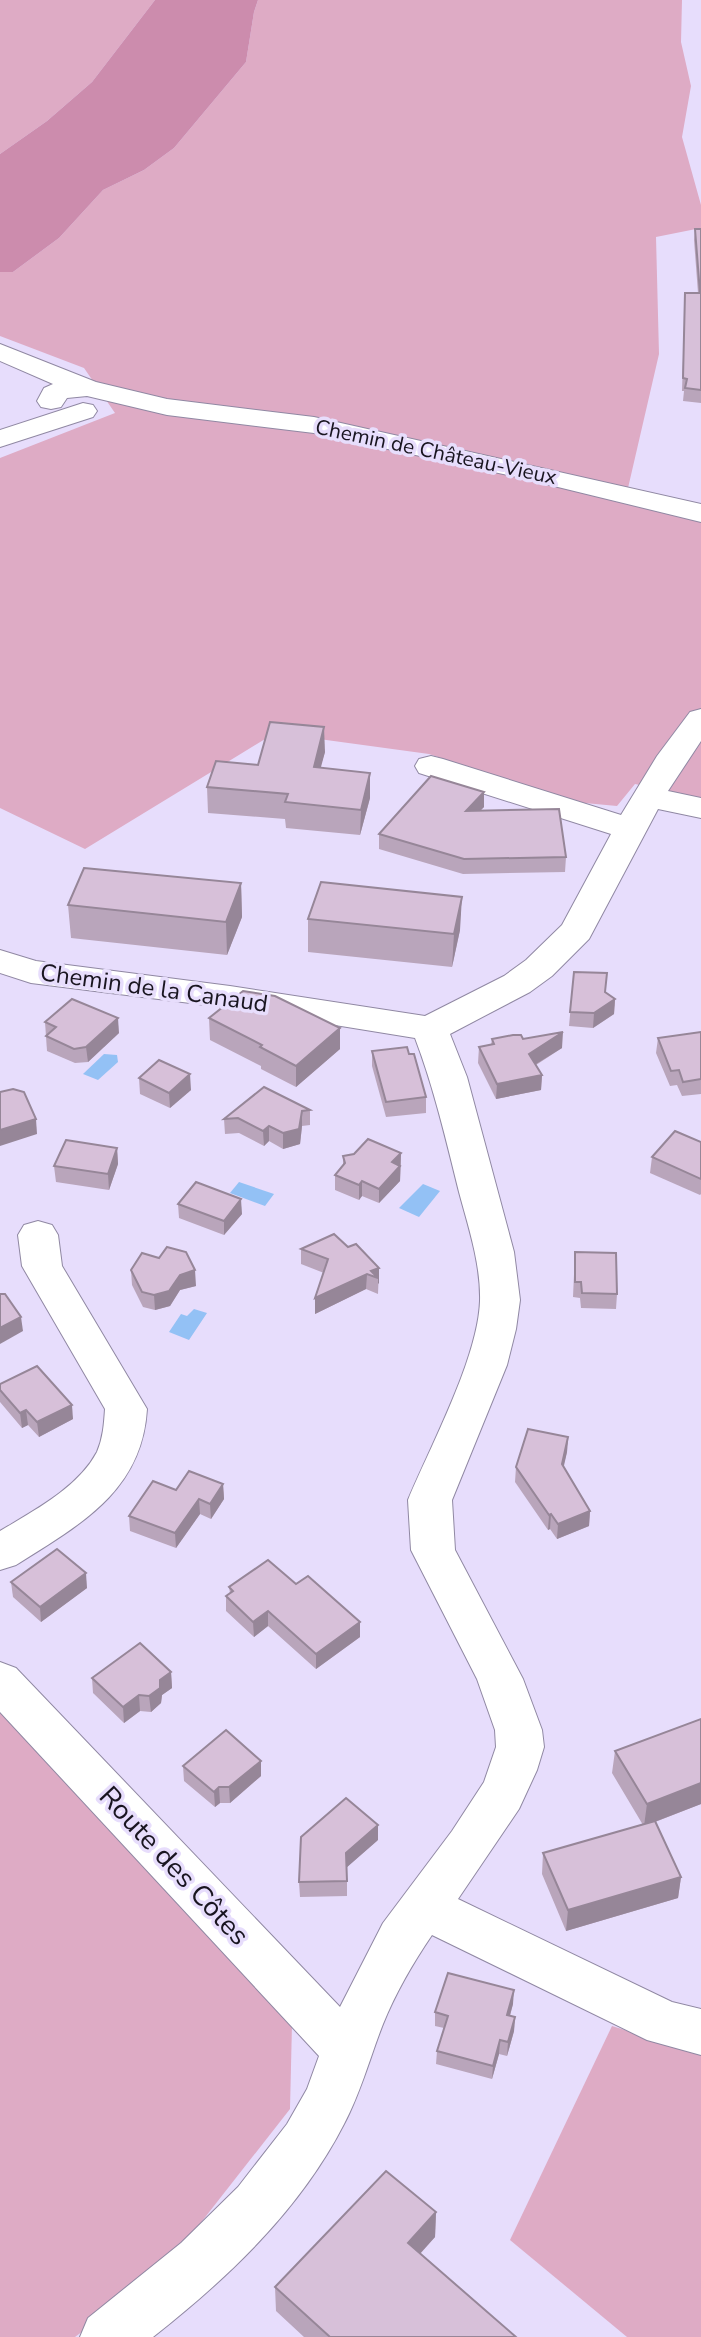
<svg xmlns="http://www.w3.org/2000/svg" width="701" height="2337" font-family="'Nunito Sans',sans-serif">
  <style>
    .green { fill: #deabc5 }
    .forest { fill: #cc8cad }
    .water { fill: #93c1f5 }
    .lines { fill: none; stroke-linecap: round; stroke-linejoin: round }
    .minor-casing { stroke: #9088a3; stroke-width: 2 }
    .minor { fill: #fff; fill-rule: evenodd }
    .wall { fill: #b9a5bb }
    .shaded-wall { fill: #968698 }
    .building { fill: #d7c0d9; stroke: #968698; stroke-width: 2 }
    .labels { text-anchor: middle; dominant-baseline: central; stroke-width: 7; stroke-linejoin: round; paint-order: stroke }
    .far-street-label { font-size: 21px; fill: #191520; stroke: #e7ddfc }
    .street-label { font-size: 24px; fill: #191520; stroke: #e7ddfc }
    .near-street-label { font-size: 28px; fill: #191520; stroke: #e7ddfc }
  </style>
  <rect width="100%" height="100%" fill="#e7ddfc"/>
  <g class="green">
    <path d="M0,0h155l-63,82 -45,39 -47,33z"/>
    <path d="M258,0h424l-1,42 10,44 -9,51 19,68v23l-45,9 3,117 -34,147 76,21v276l-66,-14 -18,22 -43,-4 -145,-48 -154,-21 -190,116 -85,-41v-350l115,-45 -31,-45 -84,-32v-64h13l46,-34 44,-48 41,-20 30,-22 72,-86 8,-50z"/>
    <path d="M0,1711l292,313 -2,85 -127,162 -88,66h-75z"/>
    <path d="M612,2026l89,28v283h-74l-117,-97z"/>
  </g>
  <path class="forest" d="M155,0h103l-4,12 -8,50 -72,86 -30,22 -41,20 -44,48 -46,34h-13v-118l47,-33 45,-39z"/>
  <g class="water">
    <path d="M104,1054l13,1 1,7 -20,18 -15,-6z"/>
    <path d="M239,1182l35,12 -9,12 -35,-13z"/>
    <path d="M423,1184l17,7 -21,26 -20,-9z"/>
    <path d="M194,1309l13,4 -18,27 -20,-8 12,-18 6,2z"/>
  </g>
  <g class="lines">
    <g class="minor-casing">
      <g id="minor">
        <path d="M0,344l96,38 71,17 147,18 387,87v18l-184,-45 -203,-44 -147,-18 -80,-19 -20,2 -6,9 -10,2 -10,-2 -4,-6 7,-13 9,-4 -53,-23z"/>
        <path d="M83,403l10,2 4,6 -4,6 -93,30v-17z"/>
        <path d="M701,709v32l-33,50 33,7v20l-43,-9 -69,130 -37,37 -22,16 -80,42 17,43 47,175 6,48 -4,29 -9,36 -55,135 3,50 68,129 19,51 2,17 -7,23 -18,39 -61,90 214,103 29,7v46l-54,-15 -215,-105c-19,28 -36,57 -49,89 -13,33 -22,68 -39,100 -44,86 -116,154 -191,213h-73l8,-19 93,-75 57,-56 49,-63 20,-35 12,-33 -319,-344v-50l16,6 324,339 43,-84 69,-92 32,-49 12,-35 -1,-17 -18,-51 -66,-129 -3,-50c23,-55 70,-142 72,-199 1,-37 -12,-75 -21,-109 -13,-52 -25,-104 -44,-154l-185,-30 -199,-25 -31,-10v-23l36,11 194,25 195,30 79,-40 22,-16 36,-35 49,-91 -192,-61 -4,-7 4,-7 12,-3 12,3 178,56 36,-59 33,-44z"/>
        <path d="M38,1221l14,4 6,10 4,31 85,143c-5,83 -68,116 -131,156l-16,5v-39c33,-20 78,-43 97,-79 6,-14 7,-28 8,-43l-83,-143 -4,-31 6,-10z"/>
      </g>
    </g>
    <use href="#minor" class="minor"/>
  </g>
  <g class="wall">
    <path d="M695,229h6v174l-18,-2 1,-10h-2l3,-98h13l-4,-53z"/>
    <path d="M325,752l-5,16 50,30 -10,37 -74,-7 -1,-9 -77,-6 -1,-26 51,-22z"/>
    <path d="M484,792v15l-4,3 86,47 -1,15 -102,2 -84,-25v-15z"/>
    <path d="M241,883l1,34 -15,38 -156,-17 -3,-33z"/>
    <path d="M308,919l152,11 -8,37 -144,-15z"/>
    <path d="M574,972l41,27 -1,15 -21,14 -24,-2z"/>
    <path d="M209,1018l131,31 -44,38 -35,-18v-3l-51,-26z"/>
    <path d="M45,1022l74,11 -31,29 -13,1 -28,-12z"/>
    <path d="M701,1032v62l-19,2 -5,-11 -7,1 -14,-33 2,-15z"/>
    <path d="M492,1039h31l39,9 -26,17 6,10 -1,15 -45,9 -18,-36 1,-16 12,-2z"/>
    <path d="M372,1051l54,46v16l-40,4 -14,-51z"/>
    <path d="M139,1078l52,12 -21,18 -30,-14z"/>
    <path d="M310,1110v15l-8,1 -2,18 -17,5 -14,-8 -5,5 -25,-13 -14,1 -1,-15z"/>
    <path d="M701,1142v52l-1,1 -50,-22 2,-16z"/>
    <path d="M117,1148l1,16 -9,26 -53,-8 -2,-16z"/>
    <path d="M401,1153l-1,28 -21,22 -17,-7 -3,4 -24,-10v-15l8,-9v-10z"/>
    <path d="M178,1204l64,10 -18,21 -45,-17z"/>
    <path d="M348,1247l31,21 -1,26 -12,-5 -51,25v-16l9,-25 -23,-9v-15z"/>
    <path d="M575,1252l42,42 -1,15 -35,-1 -1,-10 -7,-1z"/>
    <path d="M131,1270l65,16 -16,4 -10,16 -15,4 -12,-3 -11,-22z"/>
    <path d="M0,1384l73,35 -34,18 -11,-12 -6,3 -22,-26z"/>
    <path d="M568,1437l-1,15 -4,15 27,44 -1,15 -32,13 -7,-10 -2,1 -33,-48 1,-15z"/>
    <path d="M223,1484l1,15 -13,20 -11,-5 -24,34 -46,-17 -1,-15 47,-26z"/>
    <path d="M11,1582l76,6 -46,34 -28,-25z"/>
    <path d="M296,1584l64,53 -44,32 -48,-43 -14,11 -28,-26v-15l4,-3 -1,-6z"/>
    <path d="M171,1672l1,16 -10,7 -1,8 -10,9 -11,-1 -16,12 -31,-30 -1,-15z"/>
    <path d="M701,1719v85l-46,18 26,55 -3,21 -112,33 -24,-57 1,-21 100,-28 -31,-52 3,-22z"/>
    <path d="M261,1761v15l-31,27h-10l-5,4 -31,-26 -1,-15z"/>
    <path d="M378,1840l-31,27v29l-47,1 -1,-15z"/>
    <path d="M513,2004l-3,12 5,1 -1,14 -7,25 -8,-2 -7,25 -56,-15 1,-13 7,-23 -9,-2v-14z"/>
    <path d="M436,2212l-1,25 -15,17 96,83h-212l-28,-26 -1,-24z"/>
  </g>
  <g class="shaded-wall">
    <path d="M324,727l1,25 -11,41v-26z"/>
    <path d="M370,773v25l-10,37 1,-25z"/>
    <path d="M484,792v15l-18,19v-15z"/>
    <path d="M241,883l1,34 -15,38 -1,-33z"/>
    <path d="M462,897l-2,33 -8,37 2,-33z"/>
    <path d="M615,999l-1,15 -21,14 1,-15z"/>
    <path d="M118,1018l1,15 -31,29 -2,-15z"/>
    <path d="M340,1028v21l-44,38v-21z"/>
    <path d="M563,1032l-1,16 -34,21 1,-15z"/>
    <path d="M190,1074l1,16 -21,18 -1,-15z"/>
    <path d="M542,1075l-1,15 -45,9 1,-15z"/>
    <path d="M302,1111v15l-2,18 -17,5v-16z"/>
    <path d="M36,1119l1,15 -37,12v-16z"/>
    <path d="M269,1126v15l-5,5 -1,-15z"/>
    <path d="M117,1148l1,16 -9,26 -1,-16z"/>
    <path d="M401,1153l-1,28 -21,22v-14l13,-27z"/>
    <path d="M362,1181v15l-3,4v-15z"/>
    <path d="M241,1199l1,15 -18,21v-14z"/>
    <path d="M379,1268v15l-1,1v-6l-7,-7z"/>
    <path d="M195,1270l1,16 -16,4 -10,16 -15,4 -1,-15 26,-20z"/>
    <path d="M367,1274l-1,15 -51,25v-16z"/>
    <path d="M21,1317l2,14 -23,13v-16z"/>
    <path d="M72,1405l1,14 -34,18 -2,-15z"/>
    <path d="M26,1410l2,15 -6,3 -2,-15z"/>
    <path d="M568,1437l-1,15 -6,27 1,-15z"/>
    <path d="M223,1484l1,15 -13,20 -1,-15z"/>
    <path d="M199,1499l1,15 -24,34 -1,-15z"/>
    <path d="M590,1511l-1,15 -32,13 1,-15z"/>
    <path d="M551,1514l-1,15 -2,1 1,-15z"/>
    <path d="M86,1573l1,15 -46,34 -1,-15z"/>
    <path d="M268,1611v15l-14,11 -1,-15z"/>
    <path d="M360,1622v15l-44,32v-15z"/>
    <path d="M171,1672l1,16 -10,7 -1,8 -10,9 -2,-16 11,-16z"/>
    <path d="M139,1695l1,16 -16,12 -1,-16z"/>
    <path d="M261,1761v15l-31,27 -1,-16z"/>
    <path d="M701,1783v21l-57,22 3,-22z"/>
    <path d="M219,1787l1,16 -5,4 -1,-15z"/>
    <path d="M378,1825v15l-32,28v-15z"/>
    <path d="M681,1877l-3,21 -112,33 2,-21z"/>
    <path d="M514,1990l-1,14 -7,25 1,-14z"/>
    <path d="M515,2017l-1,14 -7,25 1,-14z"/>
    <path d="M500,2040l-1,14 -7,25 1,-13z"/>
    <path d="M436,2212l-1,25 -28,31 1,-25z"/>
  </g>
  <g class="building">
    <path d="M695,229h6v161l-16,-2 2,-9 -4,-1 2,-85h15z"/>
    <path d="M270,722l54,5 -10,40 56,6 -9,37 -76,-8 3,-8 -81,-7 9,-26 42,4z"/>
    <path d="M431,776l53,16 -18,19 93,-2 7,48 -102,2 -85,-25z"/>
    <path d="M84,868l157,15 -15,39 -158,-17z"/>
    <path d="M321,882l141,15 -8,37 -146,-15z"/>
    <path d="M574,972l33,1 -2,19 10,7 -21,14 -24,-1z"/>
    <path d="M243,991l32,5 65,32 -44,38 -36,-19 2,-2 -53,-27z"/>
    <path d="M72,999l46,19 -32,29 -12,2 -28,-13 10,-9 -11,-5z"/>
    <path d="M563,1032l-34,22 13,21 -45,9 -18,-37 15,-3 -2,-5 21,-4h8l2,4z"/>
    <path d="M701,1032v47l-18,3 -4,-12 -8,1 -13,-33z"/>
    <path d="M407,1047l2,7h5l12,43 -40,5 -14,-51z"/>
    <path d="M159,1060l31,14 -21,19 -30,-15z"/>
    <path d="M264,1087l46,23 -8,1 -3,18 -16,4 -14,-7 -6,5 -25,-13 -14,1z"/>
    <path d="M13,1089l11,3 12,27 -36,11v-38z"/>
    <path d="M675,1131l26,11v37l-49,-22z"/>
    <path d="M368,1139l33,14 -9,9 8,4 -21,23 -17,-8 -3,4 -24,-10 10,-12 -2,-7 11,-2z"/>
    <path d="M66,1140l51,8 -9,26 -54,-8z"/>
    <path d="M196,1182l45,17 -17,22 -46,-17z"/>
    <path d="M334,1234l14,13 8,-3 23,24 -8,3 7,7 -11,-4 -52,24 13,-39 -27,-10z"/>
    <path d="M167,1247l19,5 9,18 -15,5 -11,16 -15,4 -12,-3 -11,-22 11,-17 17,5z"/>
    <path d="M575,1252l41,1 1,41 -35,-1 -1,-11h-6z"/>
    <path d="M0,1294h5l16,23 -21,11z"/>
    <path d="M37,1366l35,39 -35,17 -11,-12 -6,3 -20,-23v-6z"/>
    <path d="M528,1429l40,8 -6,27 28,47 -32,13 -7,-10 -2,1 -33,-48z"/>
    <path d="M189,1471l34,13 -13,20 -11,-5 -24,34 -46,-17 24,-35 23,9z"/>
    <path d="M57,1549l29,24 -46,34 -29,-25z"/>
    <path d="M268,1560l28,24 12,-8 52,46 -44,32 -48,-43 -15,11 -27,-26 7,-5 -4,-4z"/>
    <path d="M140,1643l31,29 -11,8v8l-11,8 -10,-1 -16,12 -31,-29z"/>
    <path d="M701,1719v64l-54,21 -32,-53z"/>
    <path d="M226,1730l35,31 -32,26h-10l-5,5 -31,-26z"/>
    <path d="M346,1798l32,27 -32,28 1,28 -48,1 2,-45z"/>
    <path d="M655,1821l26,56 -113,33 -25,-57z"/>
    <path d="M448,1973l66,17 -7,25 8,2 -7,25 -8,-2 -7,26 -56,-15 11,-35 -13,-4z"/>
    <path d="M386,2171l50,41 -28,31 108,94h-186l-55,-50z"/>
  </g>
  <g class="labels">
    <g class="far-street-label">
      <text transform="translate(436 452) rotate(12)">Chemin de Château-Vieux</text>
    </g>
    <g class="street-label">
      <text transform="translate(154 988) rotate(8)">Chemin de la Canaud</text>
    </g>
    <g class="near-street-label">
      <text transform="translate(174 1866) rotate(47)">Route des Côtes</text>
    </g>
  </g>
</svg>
